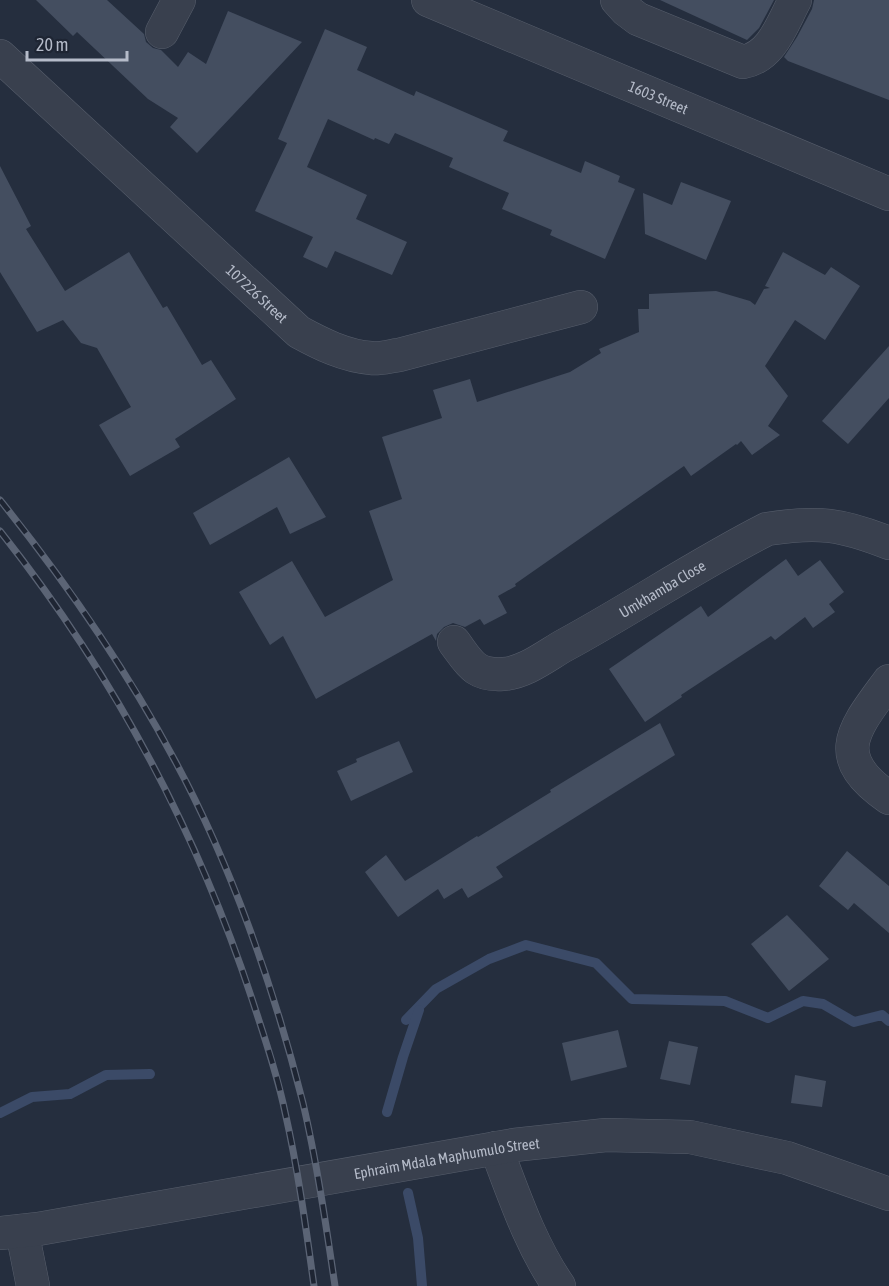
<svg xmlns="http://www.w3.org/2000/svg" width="889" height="1286" font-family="'Asap Condensed',sans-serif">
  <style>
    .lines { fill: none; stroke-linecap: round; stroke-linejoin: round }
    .stream { stroke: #3b4a67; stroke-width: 10 }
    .building { fill: #444e60 }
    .minor-casing { stroke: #575e6c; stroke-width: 34 }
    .minor { stroke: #39404e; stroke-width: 33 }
    .rail-casing { stroke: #5b6475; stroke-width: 7 }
    .rail { stroke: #1e2533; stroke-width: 4.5; stroke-dasharray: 14; stroke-linecap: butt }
    .labels { text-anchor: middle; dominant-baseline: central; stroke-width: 5; stroke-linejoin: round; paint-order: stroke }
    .street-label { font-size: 15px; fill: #b5bbc9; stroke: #1e2533 }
  </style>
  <rect width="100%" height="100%" fill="#252e3e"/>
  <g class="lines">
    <g class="stream">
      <path d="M406,1020l30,-31 53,-30 37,-14 70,18 36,36 93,2 43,17 35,-17 20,3 31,18 28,-7 7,6"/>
      <path d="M387,1112l16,-55 16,-47"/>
      <path d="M0,1113l32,-16 38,-3 36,-19 44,-1"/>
      <path d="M408,1193l10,45 4,48"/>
    </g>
  </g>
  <g class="building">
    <path d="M36,0h71l37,34 2,8 7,6 8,2 17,17 10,-15 18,12 22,-53 74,31 -105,111 -27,-26 8,-9 -30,-19 -71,-67 -4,4z"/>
    <path d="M660,0h114l-15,28 -12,12z"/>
    <path d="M814,0h75v100l-101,-39 -4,-4 13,-20 15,-28z"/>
    <path d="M325,29l42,18 -10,23 57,26 2,-5 92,40 -5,10 78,32 4,-12 35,15 -2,6 17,7 -30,70 -55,-24 2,-5 -50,-21 7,-16 -60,-26 4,-9 -58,-25 -6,11 -14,-6 -1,2 -46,-21 -21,48 60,28 -11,24 51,23 -15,33 -57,-24 -8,17 -24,-11 10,-20 -58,-26 32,-68 -9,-4z"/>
    <path d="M0,166l31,60 -5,3 39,62 64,-39 34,56 4,-2 35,59 9,-5 25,39 -61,40 5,8 -50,29 -31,-51 32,-18 -34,-59 -16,-5 -18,-23 -26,12 -37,-60z"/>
    <path d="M681,182l50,19 -25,59 -61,-26 -2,-41 29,12z"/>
    <path d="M783,252l42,23 6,-8 29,19 -35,54 -30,-20 -30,46 23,30 -20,30 12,9 -28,20 -11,-14 -4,4 -1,-1 -45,32 -7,-10 -169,118 1,2 -18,10 9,17 -23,12 -4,-6 -15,8 -12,-4 -9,4 -7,7 -1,7 -4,-7 -116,65 -33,-63 -13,9 -31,-53 53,-31 33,56 68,-37 -24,-69 33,-12 -20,-62 60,-19 -9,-28 37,-11 7,23 93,-30 31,-19 -2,-4 40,-17 -1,-23h11v-15l67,-3 34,10 5,4 9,-16 6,-1 -5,-2z"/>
    <path d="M889,346v52l-41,46 -26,-23z"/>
    <path d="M289,457l37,60 -36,17 -13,-27 -67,38 -17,-32z"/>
    <path d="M786,559l12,17 22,-16 24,32 -15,12 6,8 -22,16 -8,-11 -30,23 -4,-4 -90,59 1,2 -37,25 -36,-53 92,-63 7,11z"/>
    <path d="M660,723l15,32 -179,112 7,10 -35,21 -6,-10 -18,11 -6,-10 -40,28 -33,-45 21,-17 19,26 72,-45 1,1 73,-45 -1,-2z"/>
    <path d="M399,741l14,31 -62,29 -14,-30 20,-9 -1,-3z"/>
    <path d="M847,851l42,35v47l-35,-30 -6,7 -29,-24z"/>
    <path d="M787,915l42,44 -40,32 -38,-47z"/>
    <path d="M618,1030l9,37 -56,14 -9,-38z"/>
    <path d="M669,1041l29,6 -8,38 -30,-6z"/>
    <path d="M795,1075l31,6 -4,26 -31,-4z"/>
  </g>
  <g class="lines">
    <g class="minor-casing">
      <g id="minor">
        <path id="s1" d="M428,0l461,194"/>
        <path d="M617,0l9,10 12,9 105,43c29,-5 39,-38 52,-62"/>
        <path d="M162,32l17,-32"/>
        <path id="s2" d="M0,56l299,276c22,12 46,24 72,26 9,1 19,-2 28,-3l182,-48"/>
        <path id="s3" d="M454,642c15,20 20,34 49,32 22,-1 44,-19 62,-29 68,-37 133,-81 202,-116 51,-8 74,-5 122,14"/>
        <path d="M889,681c-35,48 -61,75 0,117"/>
        <path d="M496,1148c18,47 34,96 63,138"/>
        <path d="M22,1231l11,55"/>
        <path id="s4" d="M0,1233l38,-4 476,-84 92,-10 84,2 97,21 102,36"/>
      </g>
    </g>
    <use href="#minor" class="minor"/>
    <g class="rail-casing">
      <g id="rail">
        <path d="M0,500c65,81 125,167 174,259 57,105 100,229 129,344 14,60 23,122 32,183"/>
        <path d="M0,531c111,140 196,298 252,468 12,37 25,74 33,113 13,57 21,116 29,174"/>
      </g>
    </g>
    <use href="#rail" class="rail"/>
  </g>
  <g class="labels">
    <g class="street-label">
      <text stroke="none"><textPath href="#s1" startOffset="250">1603 Street</textPath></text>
      <text stroke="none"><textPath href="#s2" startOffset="350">107226 Street</textPath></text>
      <text stroke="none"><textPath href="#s3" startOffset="244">Umkhamba Close</textPath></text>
      <text stroke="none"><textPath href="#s4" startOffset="453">Ephraim Mdala Maphumulo Street</textPath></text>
    </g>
  </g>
  <path d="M27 51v9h100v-9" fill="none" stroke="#b5bbc9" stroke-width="3"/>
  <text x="36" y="51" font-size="18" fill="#b5bbc9" stroke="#1e2533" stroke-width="4.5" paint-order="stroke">20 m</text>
</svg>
